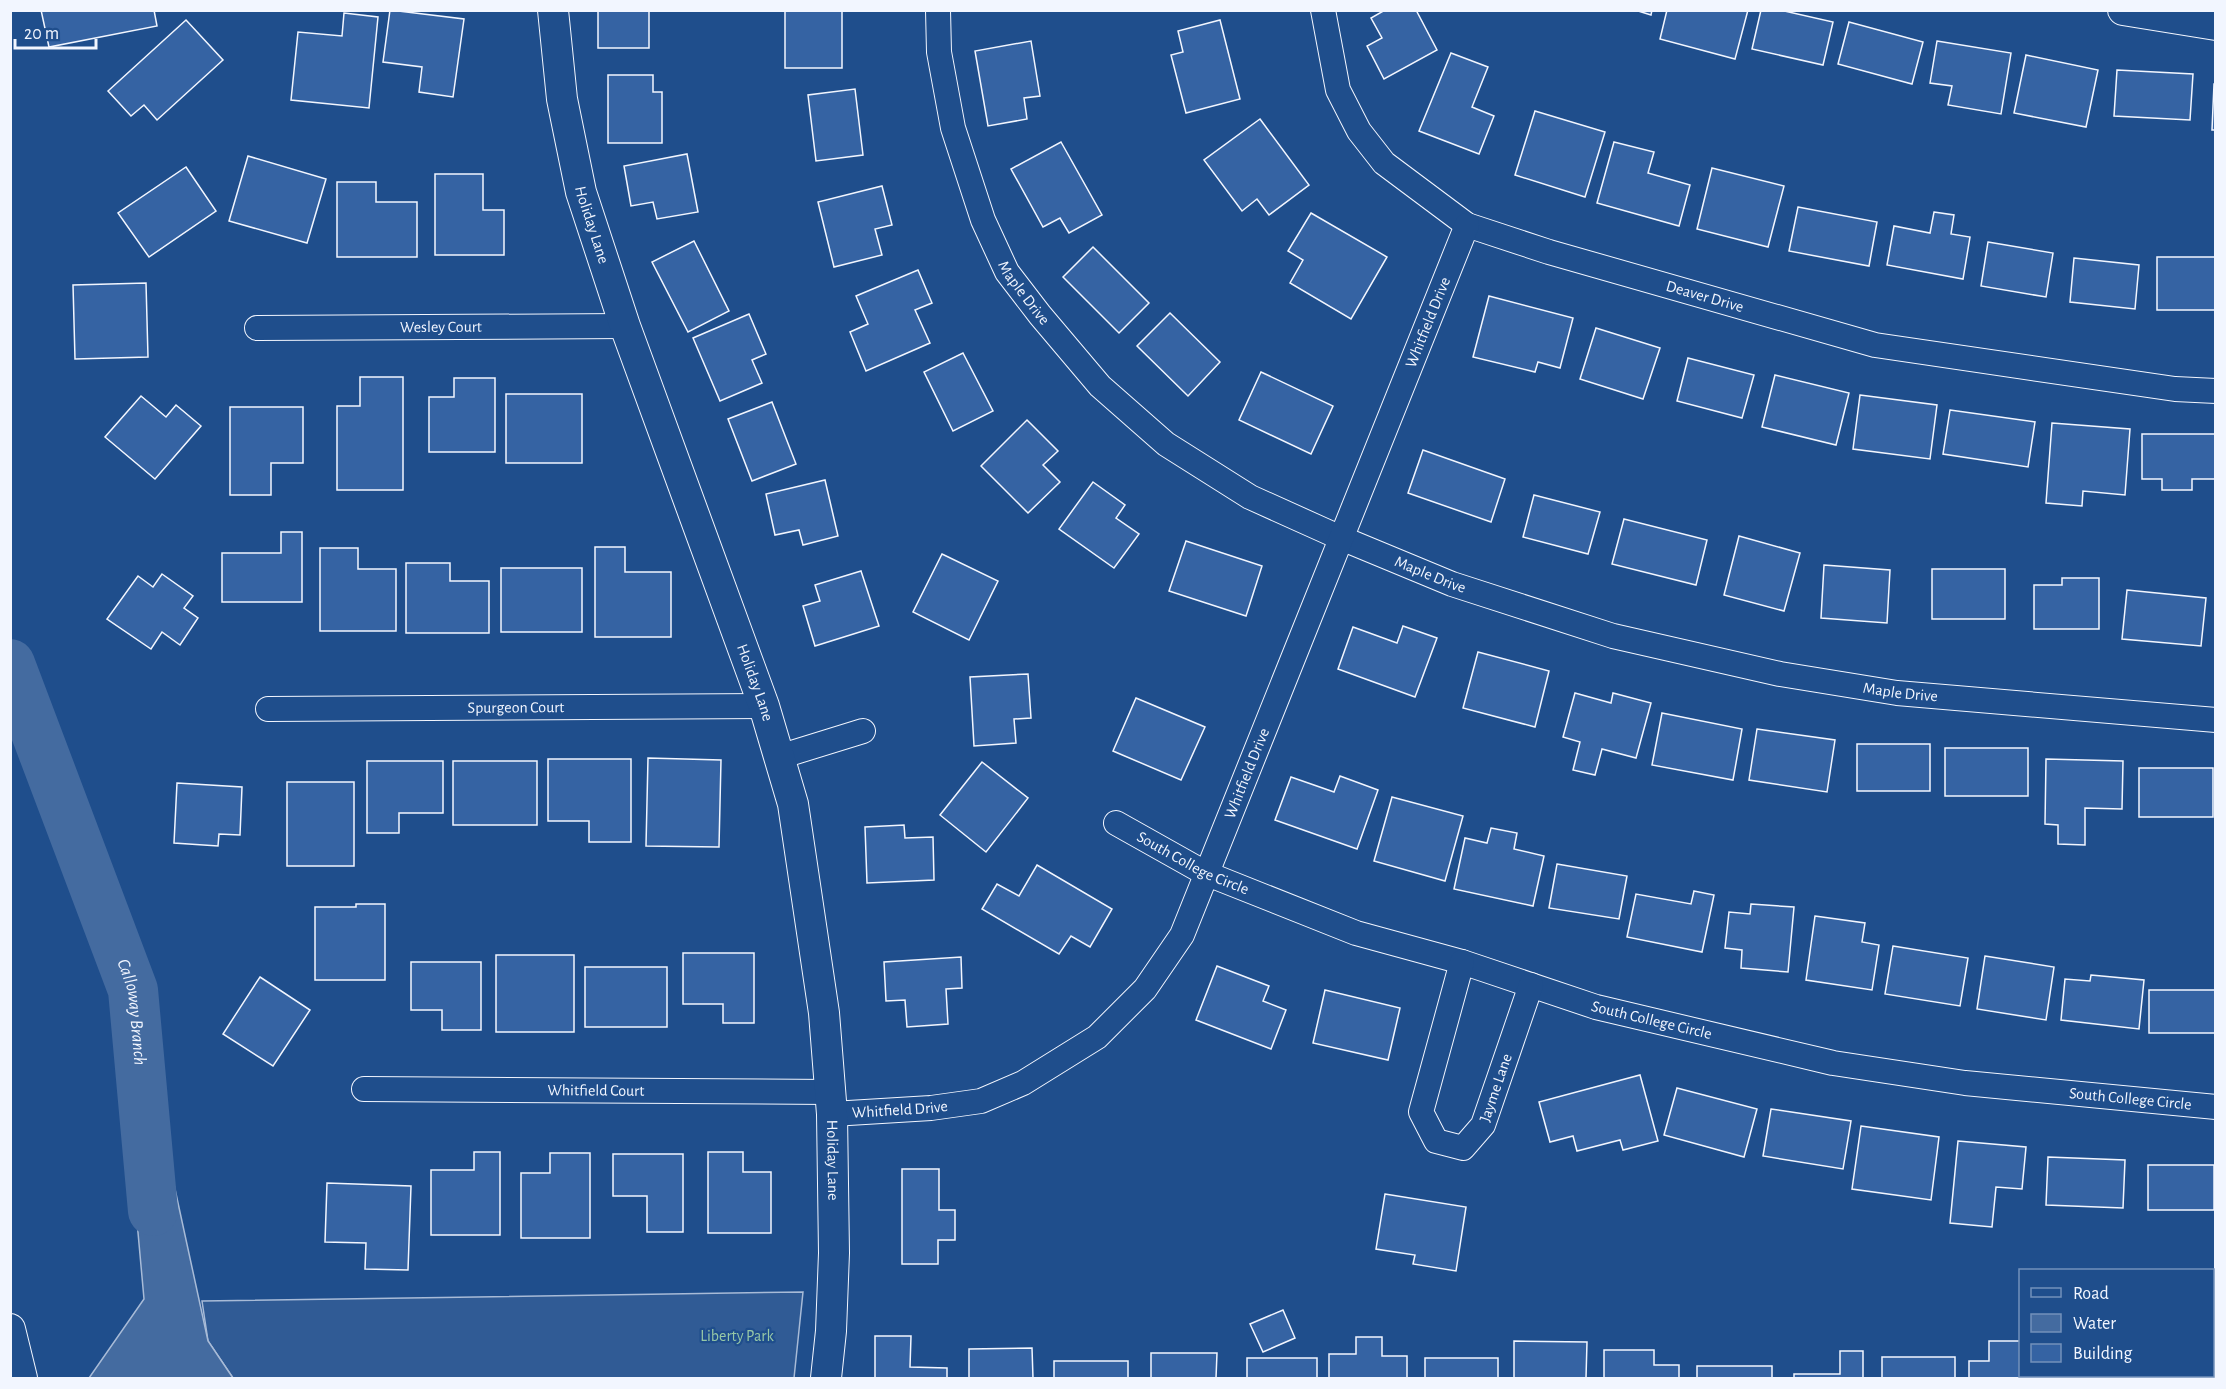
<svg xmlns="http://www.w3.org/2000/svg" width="2226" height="1389" font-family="'Alegreya Sans',sans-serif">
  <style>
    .built { fill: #305b95; stroke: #a8bbd7; stroke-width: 1.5 }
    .water { fill: #446ba0; stroke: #a8bbd7; stroke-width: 1.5 }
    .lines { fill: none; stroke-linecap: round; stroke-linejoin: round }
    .river { stroke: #446ba0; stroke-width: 50 }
    .building { fill: #3563a3; stroke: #f2f6ff; stroke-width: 1.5 }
    .minor-casing { stroke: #f2f6ff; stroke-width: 26 }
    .tertiary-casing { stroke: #f2f6ff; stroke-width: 32 }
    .minor { stroke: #1f4e8c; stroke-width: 24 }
    .tertiary { stroke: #1f4e8c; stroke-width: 30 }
    .labels { text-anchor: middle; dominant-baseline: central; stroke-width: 4.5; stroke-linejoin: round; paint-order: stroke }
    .street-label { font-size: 16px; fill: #f2f6ff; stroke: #1f4e8c }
    .park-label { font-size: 16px; fill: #97c8a6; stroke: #1f4e8c }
    .water-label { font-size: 18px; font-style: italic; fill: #f2f6ff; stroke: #1f4e8c }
  </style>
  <rect width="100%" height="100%" fill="#1f4e8c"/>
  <path class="built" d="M803,1292l-9,86h-561l-25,-37 -6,-40z"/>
  <path class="water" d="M165,1143l43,198 25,37h-144l55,-79 -14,-155z"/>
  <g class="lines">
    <path class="river" id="s1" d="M10,664l123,326 20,221"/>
  </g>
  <g class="building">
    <path d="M41,10h113l3,16 -108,21z"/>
    <path d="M390,10l74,9 -11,78 -34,-5 3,-25 -39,-5z"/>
    <rect x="598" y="10" width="51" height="38"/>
    <rect x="785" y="10" width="57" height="58"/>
    <path d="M1385,10h31l21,40 -53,29 -17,-33 15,-8 -11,-20z"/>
    <path d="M1635,10h17l-1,5z"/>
    <path d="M1667,10h81l-13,49 -75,-20z"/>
    <path d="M1761,10h19l53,12 -10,43 -71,-16z"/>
    <path d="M344,13l34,4 -9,91 -78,-8 7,-68 44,4z"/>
    <path d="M186,20l37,40 -66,60 -13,-15 -13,11 -23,-25z"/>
    <path d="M1220,20l20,79 -54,14 -15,-58 12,-3 -5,-21z"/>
    <path d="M1849,22l74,20 -11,42 -74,-20z"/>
    <path d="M1031,41l9,55 -16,2 3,21 -39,7 -13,-75z"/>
    <path d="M1937,41l74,12 -10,61 -53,-9 4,-19 -22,-3z"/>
    <path d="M1451,53l37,14 -16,40 22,9 -15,38 -60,-23z"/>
    <path d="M2026,55l72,15 -12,57 -72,-14z"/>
    <path d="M2117,70l76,4 -3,46 -76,-4z"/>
    <path d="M608,75h45v17h9v51h-54z"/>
    <path d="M2214,84h2v46h-4z"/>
    <path d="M855,89l8,66 -47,6 -8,-66z"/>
    <path d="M1535,111l70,21 -20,65 -70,-22z"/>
    <path d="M1260,119l49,66 -40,30 -12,-16 -15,12 -38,-51z"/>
    <path d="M1061,142l41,73 -33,18 -9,-15 -17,9 -32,-58z"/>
    <path d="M1614,142l40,10 -6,21 42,12 -11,41 -82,-23z"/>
    <path d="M687,154l11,58 -41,7 -4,-17 -22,4 -7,-40z"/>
    <path d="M248,156l78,23 -19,64 -78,-22z"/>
    <path d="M186,167l30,44 -67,46 -31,-44z"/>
    <path d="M1712,168l72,18 -16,61 -71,-18z"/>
    <path d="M435,174h48v36h21v45h-69z"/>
    <path d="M337,182h39v20h41v55h-80z"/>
    <path d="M882,186l10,39 -17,4 7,26 -48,12 -16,-65z"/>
    <path d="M1798,207l79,15 -8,44 -80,-15z"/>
    <path d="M1934,212l20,3 -3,19 19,3 -7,42 -76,-14 7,-39 36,7z"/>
    <path d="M1311,213l76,44 -36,62 -61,-36 13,-23 -15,-9z"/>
    <path d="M694,241l35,70 -41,21 -36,-70z"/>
    <path d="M1988,242l65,11 -7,44 -65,-11z"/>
    <path d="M1093,247l56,56 -30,30 -56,-56z"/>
    <rect x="2157" y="257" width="59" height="53"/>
    <path d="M2074,258l65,7 -4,44 -65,-7z"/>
    <path d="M918,270l14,33 -17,7 15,33 -64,28 -16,-39 18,-8 -12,-28z"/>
    <path d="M146,283l2,74 -73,2 -2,-74z"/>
    <path d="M1489,296l84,22 -13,50 -22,-6 -3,10 -62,-15z"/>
    <path d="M1170,313l50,49 -32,34 -51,-50z"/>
    <path d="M749,314l17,40 -14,6 10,23 -42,18 -27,-63z"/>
    <path d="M1596,328l64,20 -17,51 -63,-20z"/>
    <path d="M963,353l30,58 -40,20 -29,-59z"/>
    <path d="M1688,358l66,17 -12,43 -65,-17z"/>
    <path d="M1261,372l72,34 -22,48 -72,-34z"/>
    <path d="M1775,375l74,18 -13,52 -74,-18z"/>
    <path d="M360,377h43v113h-66v-84h23z"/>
    <path d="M454,378h41v74h-66v-55h25z"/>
    <rect x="506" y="394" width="76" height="69"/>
    <path d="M1860,395l77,10 -7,54 -77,-10z"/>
    <path d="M141,396l25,21 10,-12 25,21 -46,53 -50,-42z"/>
    <path d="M772,402l24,62 -44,17 -24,-62z"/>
    <path d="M230,407h73v56h-32v32h-41z"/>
    <path d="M1950,410l85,12 -7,45 -85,-13z"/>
    <path d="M1027,420l31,31 -15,14 17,17 -32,31 -47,-47z"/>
    <path d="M2052,423l78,6 -5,66 -42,-4 -1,15 -36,-3z"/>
    <path d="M2142,434h74v45h-24v11h-30v-11h-20z"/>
    <path d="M1423,450l82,29 -14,43 -83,-29z"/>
    <path d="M825,480l13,56 -35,9 -4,-15 -24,5 -9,-41z"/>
    <path d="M1093,482l32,23 -9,13 23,16 -25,34 -55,-39z"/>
    <path d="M1534,495l66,17 -12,42 -65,-17z"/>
    <path d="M1624,519l83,21 -11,45 -84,-21z"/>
    <path d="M281,532h21v70h-80v-49h59z"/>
    <path d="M1739,536l61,17 -16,58 -60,-16z"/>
    <path d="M1186,541l76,25 -16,50 -77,-25z"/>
    <path d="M595,547h30v25h46v65h-76z"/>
    <path d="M320,548h38v21h38v62h-76z"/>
    <path d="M942,554l56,27 -29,59 -56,-28z"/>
    <path d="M406,563h44v18h39v52h-83z"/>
    <path d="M1824,565l66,5 -3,53 -66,-5z"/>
    <rect x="501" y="568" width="81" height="64"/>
    <rect x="1932" y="569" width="73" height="50"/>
    <path d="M861,571l18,55 -64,20 -12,-40 17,-5 -5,-16z"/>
    <path d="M162,574l31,22 -9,12 14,10 -18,27 -18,-13 -11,17 -44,-30 31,-43 15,11z"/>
    <path d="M2062,578h37v51h-65v-44h28z"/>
    <path d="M2127,590l79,8 -5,48 -79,-7z"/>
    <path d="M1403,626l34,12 -22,59 -77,-28 15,-42 44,16z"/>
    <path d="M1478,652l71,19 -14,56 -72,-19z"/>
    <path d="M1028,674l3,44 -17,1 2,24 -42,3 -4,-69z"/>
    <path d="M1575,693l36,10 2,-10 38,10 -15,55 -34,-9 -7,26 -22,-5 7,-28 -17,-5z"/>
    <path d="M1136,698l69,29 -24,53 -68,-29z"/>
    <path d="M1662,713l80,16 -9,51 -81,-15z"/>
    <path d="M1757,729l78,11 -8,52 -78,-12z"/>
    <rect x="1857" y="744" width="73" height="47"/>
    <rect x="1945" y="748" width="83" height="48"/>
    <path d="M648,758l73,2 -2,87 -73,-1z"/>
    <path d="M548,759h83v83h-42v-21h-41z"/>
    <path d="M2046,759l77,2 -1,48 -37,-1v37l-27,-1v-19l-13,-1z"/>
    <path d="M367,761h76v52h-44v20h-32z"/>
    <rect x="453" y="761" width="84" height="64"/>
    <path d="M982,762l46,36 -42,54 -46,-37z"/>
    <rect x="2139" y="768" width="74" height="49"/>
    <path d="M1340,776l38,14 -21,59 -82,-29 16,-43 43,15z"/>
    <rect x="287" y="782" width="67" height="84"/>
    <path d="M177,783l65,4 -2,48 -21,-1 -1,12 -44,-3z"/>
    <path d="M1392,797l71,19 -18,65 -71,-20z"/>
    <path d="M904,825l1,13 28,-1 1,43 -67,3 -2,-56z"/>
    <path d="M1491,828l26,5 -3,16 30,7 -11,50 -79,-17 11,-51 22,5z"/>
    <path d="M1557,864l70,12 -8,43 -70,-11z"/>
    <path d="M1037,865l75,44 -22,38 -19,-11 -12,18 -77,-45 15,-25 22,12z"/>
    <path d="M1694,891l20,4 -12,57 -75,-15 9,-43 55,10z"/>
    <path d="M356,904h29v76h-70v-73h41z"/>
    <path d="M1751,904l43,3 -6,65 -47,-4 1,-18 -17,-2 4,-36 21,2z"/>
    <path d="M1815,916l50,7 -3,19 17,3 -7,45 -66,-10z"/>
    <path d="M1893,946l75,12 -8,48 -75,-12z"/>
    <path d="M683,953h71v70h-31v-19h-40z"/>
    <rect x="496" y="955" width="78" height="77"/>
    <path d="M1985,956l69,11 -8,53 -69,-11z"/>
    <path d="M961,957l1,31 -16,1 2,35 -41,3 -2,-27 -19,1 -2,-39z"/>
    <path d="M411,962h70v68h-39v-20h-31z"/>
    <path d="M1217,966l52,20 -6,15 23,9 -15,39 -75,-29z"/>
    <rect x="585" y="967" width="82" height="60"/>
    <path d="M2091,975l53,5 -5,49 -78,-9 4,-41 25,2z"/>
    <path d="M260,977l50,33 -37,56 -50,-32z"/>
    <path d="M1325,990l75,18 -12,52 -75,-17z"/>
    <rect x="2149" y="990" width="67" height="43"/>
    <path d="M1640,1075l18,66 -35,9 -3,-10 -43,11 -4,-15 -23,6 -11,-40z"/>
    <path d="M1677,1088l80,21 -13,48 -80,-22z"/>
    <path d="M1771,1109l80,12 -8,48 -80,-13z"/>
    <path d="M1861,1126l78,11 -8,63 -79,-11z"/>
    <path d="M1958,1141l68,6 -4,42 -26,-2 -4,40 -42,-4z"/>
    <path d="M474,1152h26v83h-69v-65h43z"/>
    <path d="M708,1152h35v20h28v61h-63z"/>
    <path d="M550,1153h40v85h-69v-65h29z"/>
    <path d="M613,1154h70v78h-36v-36h-34z"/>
    <path d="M2048,1157l77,3 -2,48 -77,-3z"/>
    <rect x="2148" y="1165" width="66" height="45"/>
    <path d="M902,1169h37v41h16v30h-17v24h-36z"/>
    <path d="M327,1183l84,3 -3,84 -43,-1 1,-26 -41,-1z"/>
    <path d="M1385,1194l81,13 -10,64 -43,-7 2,-9 -39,-6z"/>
    <path d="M1283,1310l12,28 -32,14 -13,-28z"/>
    <path d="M875,1336h36l-1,31 37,1v10h-72z"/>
    <path d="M1356,1337h26v19h25v22h-78v-24h27z"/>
    <path d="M1514,1341l73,1 -1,36h-72z"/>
    <path d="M1989,1341h31v35h30v2h-81v-17h20z"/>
    <path d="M1032,1348l1,30h-64v-29z"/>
    <path d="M1604,1350h50v15h25v13h-75z"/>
    <path d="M1840,1351h23v27h-69v-4h46z"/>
    <path d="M1151,1353h66l-1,25h-65z"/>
    <path d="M2212,1355h4v23h-57v-2h53z"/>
    <rect x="1882" y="1357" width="73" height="21"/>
    <rect x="1247" y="1358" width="70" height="20"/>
    <rect x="1425" y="1358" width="73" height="20"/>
    <rect x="1054" y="1361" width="74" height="17"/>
    <rect x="1697" y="1366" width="75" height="12"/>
    <rect x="2061" y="1376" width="79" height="2"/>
  </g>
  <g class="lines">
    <g class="minor-casing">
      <g id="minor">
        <path id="s2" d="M938,10l1,42 14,76 30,92 24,52 33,43 60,71 66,58 84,53 91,41 111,46 161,52 167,38 117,19 319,27"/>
        <path id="s3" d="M1323,10l15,80 21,41 25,32 83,62 82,27 326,93 300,44 41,2"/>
        <path id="s4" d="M257,328l368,-2"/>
        <path id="s5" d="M268,709l496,-3"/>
        <path d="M779,757l84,-26"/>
        <path id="s6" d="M1116,823l89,50 151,60 106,29 134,45 237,56 132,20 251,24"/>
        <path id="s7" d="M1462,962l-41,150 15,29 27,7 20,-23 48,-140"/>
        <path id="s8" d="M364,1089l466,3"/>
        <path id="s9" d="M832,1114l99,-6 50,-7 42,-18 74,-46 48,-48 37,-54 285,-710"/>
      </g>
    </g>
    <g class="tertiary-casing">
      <g id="tertiary">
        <path id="s10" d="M553,10l9,89 19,93 44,134 139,380 29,98 31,209 8,101 2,139 -3,78 -5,47"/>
        <path d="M2123,10l93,15"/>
        <path d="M10,1329l12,49"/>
      </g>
    </g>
    <use href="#minor" class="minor"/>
    <use href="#tertiary" class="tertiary"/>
  </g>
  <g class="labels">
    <g class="street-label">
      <text stroke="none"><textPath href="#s10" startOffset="219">Holiday Lane</textPath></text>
      <text stroke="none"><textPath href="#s2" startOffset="300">Maple Drive</textPath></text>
      <text stroke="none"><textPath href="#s3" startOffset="520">Deaver Drive</textPath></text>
      <text stroke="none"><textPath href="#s9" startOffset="1076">Whitfield Drive</textPath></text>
      <text stroke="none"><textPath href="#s4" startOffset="184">Wesley Court</textPath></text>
      <text stroke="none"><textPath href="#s2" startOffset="804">Maple Drive</textPath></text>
      <text stroke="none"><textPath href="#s10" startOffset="705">Holiday Lane</textPath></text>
      <text stroke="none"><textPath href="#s2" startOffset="1290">Maple Drive</textPath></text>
      <text stroke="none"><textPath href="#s5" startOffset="248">Spurgeon Court</textPath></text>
      <text stroke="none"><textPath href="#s9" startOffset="590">Whitfield Drive</textPath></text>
      <text stroke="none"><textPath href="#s6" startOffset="87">South College Circle</textPath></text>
      <text stroke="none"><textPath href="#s6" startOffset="573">South College Circle</textPath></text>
      <text stroke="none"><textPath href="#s7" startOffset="286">Jayme Lane</textPath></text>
      <text stroke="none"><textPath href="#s8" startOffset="232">Whitfield Court</textPath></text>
      <text stroke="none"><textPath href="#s6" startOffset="1059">South College Circle</textPath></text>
      <text stroke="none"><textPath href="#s9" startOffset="68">Whitfield Drive</textPath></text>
      <text stroke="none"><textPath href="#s10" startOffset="1191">Holiday Lane</textPath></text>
    </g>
    <g class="park-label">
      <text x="737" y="1336">Liberty Park</text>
    </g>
    <g class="water-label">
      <text stroke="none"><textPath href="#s1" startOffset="370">Calloway Branch</textPath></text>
    </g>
  </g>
  <rect width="2226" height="1389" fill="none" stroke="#f2f6ff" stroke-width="24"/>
  <rect x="2019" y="1269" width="195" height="108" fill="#1f4e8c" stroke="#7391ba" stroke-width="1.5"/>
  <rect x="2031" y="1288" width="30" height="9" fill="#1f4e8c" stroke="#7391ba" stroke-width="1.5"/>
  <text x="2073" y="1299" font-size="18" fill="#f2f6ff">Road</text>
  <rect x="2031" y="1314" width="30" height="18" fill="#446ba0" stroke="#7391ba" stroke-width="1.5"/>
  <text x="2073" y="1329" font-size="18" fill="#f2f6ff">Water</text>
  <rect x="2031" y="1344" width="30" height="18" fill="#3563a3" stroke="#7391ba" stroke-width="1.5"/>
  <text x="2073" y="1359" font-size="18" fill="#f2f6ff">Building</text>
  <path d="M15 39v9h81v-9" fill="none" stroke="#f2f6ff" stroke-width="3"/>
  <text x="24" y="39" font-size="18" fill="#f2f6ff" stroke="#1f4e8c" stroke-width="4.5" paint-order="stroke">20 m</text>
</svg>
